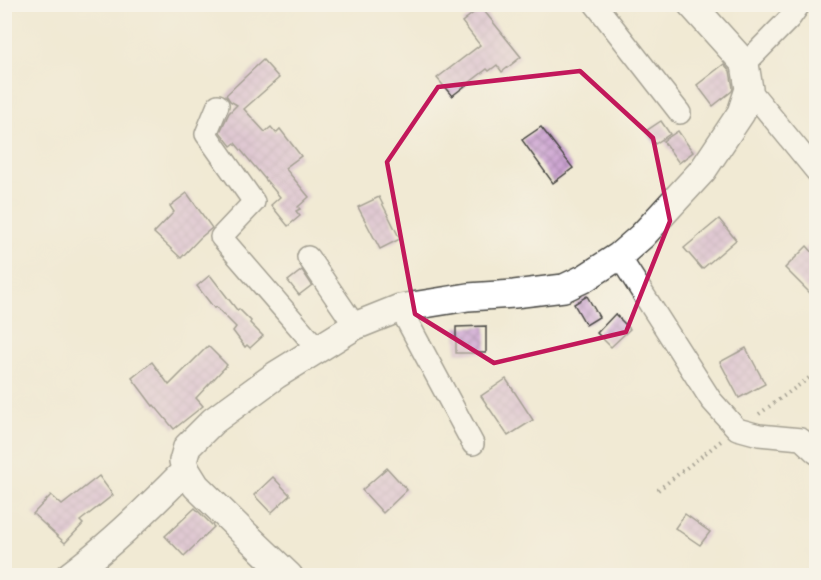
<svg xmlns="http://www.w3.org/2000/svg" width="821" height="580" font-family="'Shantell Sans',sans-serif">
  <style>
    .building { fill: url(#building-cross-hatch) }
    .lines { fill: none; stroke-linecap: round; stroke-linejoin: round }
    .minor-casing { stroke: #494844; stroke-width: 24 }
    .tertiary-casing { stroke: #494844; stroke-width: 30 }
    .path { stroke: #494844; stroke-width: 4; stroke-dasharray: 1.5 4.5; stroke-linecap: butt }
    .minor { stroke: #fff; stroke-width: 21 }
    .tertiary { stroke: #fff; stroke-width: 27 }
    .marked { fill: none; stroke: #c2185b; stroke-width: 4.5; stroke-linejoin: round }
  </style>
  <defs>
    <pattern id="building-cross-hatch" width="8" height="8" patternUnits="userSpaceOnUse" patternTransform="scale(1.5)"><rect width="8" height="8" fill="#cba0d1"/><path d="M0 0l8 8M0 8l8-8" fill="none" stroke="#a583aa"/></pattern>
  </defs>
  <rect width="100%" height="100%" fill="#f7f3e8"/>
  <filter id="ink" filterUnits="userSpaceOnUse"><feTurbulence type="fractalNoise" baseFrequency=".0167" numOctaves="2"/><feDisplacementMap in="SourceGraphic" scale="12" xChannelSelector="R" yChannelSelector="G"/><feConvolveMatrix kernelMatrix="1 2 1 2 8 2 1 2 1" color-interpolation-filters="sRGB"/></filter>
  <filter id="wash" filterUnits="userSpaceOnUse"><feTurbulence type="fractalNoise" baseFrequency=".008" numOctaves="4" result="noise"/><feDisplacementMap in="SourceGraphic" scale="24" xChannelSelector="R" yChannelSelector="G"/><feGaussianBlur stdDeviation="1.35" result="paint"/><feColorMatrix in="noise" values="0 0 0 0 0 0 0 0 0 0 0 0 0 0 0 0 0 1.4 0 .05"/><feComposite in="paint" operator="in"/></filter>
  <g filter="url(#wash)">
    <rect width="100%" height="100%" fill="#f1ead4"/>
    <g id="blocks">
      <g class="building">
        <path d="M481,7l40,50 -19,15 -5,-7 -8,6 -2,-2 -35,27 -15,-18 43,-33 -18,-23z"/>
        <path d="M263,60l16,18 -35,31 21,23 6,-5 5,6 4,-4 21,27 -16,12 24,29 -11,10 2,2 -4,2 4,5 -12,10 -17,-21 9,-8 -45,-54 -4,3 -11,-14 9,-19 8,-8 -7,-4 -4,-6z"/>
        <path d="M724,64l6,7 3,17 -1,3 -19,15 -16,-21z"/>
        <path d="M661,121l9,13 -15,10 -9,-13z"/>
        <path d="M541,127l32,41 -20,15 -31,-43z"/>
        <path d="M678,131l15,21 -14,11 -16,-22z"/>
        <path d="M187,193l25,35 -12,10 -19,20 -27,-25 20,-21 -4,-6z"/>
        <path d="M379,197l21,42 -20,10 -22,-42z"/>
        <path d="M719,219l17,21 -34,29 -18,-21z"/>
        <path d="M807,246l9,10v43l-31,-31z"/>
        <path d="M302,270l10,15 -13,10 -11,-14z"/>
        <path d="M210,275l27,35 2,-1 12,12 -1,2 13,13 -13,12 -3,-3 -2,2 -12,-16 3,-4 -20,-20 -2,1 -17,-22z"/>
        <path d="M587,296l12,21 -13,8 -12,-21z"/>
        <path d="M615,314l15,15 -19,18 -14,-14z"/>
        <path d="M486,326v27h-30v-26z"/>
        <path d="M208,346l19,19 -31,33 7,8 -29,23 -20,-24 -1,1 -21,-28 20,-16 17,23z"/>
        <path d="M746,348l19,36 -26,14 -19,-36z"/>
        <path d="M506,379l27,41 -25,16 -27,-40z"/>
        <path d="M387,468l20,22 -24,23 -21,-23z"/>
        <path d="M99,476l14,19 -33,26 3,3 -18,19 -32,-29 18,-19 11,10z"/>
        <path d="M273,477l17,18 -19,18 -17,-18z"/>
        <path d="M195,508l19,19 -30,29 -19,-20z"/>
        <path d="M685,514l25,18 -10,13 -25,-17z"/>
      </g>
    </g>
  </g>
  <g filter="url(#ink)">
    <use href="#blocks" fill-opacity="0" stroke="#494844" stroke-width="1.5"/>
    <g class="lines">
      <g class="minor-casing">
        <g id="minor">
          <path d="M595,4l85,109"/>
          <path d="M745,64l45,-46 10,-14"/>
          <path d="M749,89l67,82"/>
          <path d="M218,105l-12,29 48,68 -33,35 96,111"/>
          <path d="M619,256l92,144 26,29 22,6 42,4 15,14"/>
          <path d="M308,257l47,69"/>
          <path d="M400,308l73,136"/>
        </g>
      </g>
      <g class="tertiary-casing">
        <g id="tertiary">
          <path d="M69,576c42,-31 80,-68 117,-106"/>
          <path d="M289,576l-45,-43 -48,-47 -10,-16 -3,-9 4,-14 26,-26 63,-46 79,-49 45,-18 68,-11 46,-3 50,-6 21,-10 34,-22 23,-20 61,-66 38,-57 8,-24 -4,-25 -54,-60"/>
        </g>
      </g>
      <g class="path">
        <path d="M759,414l57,-41"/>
        <path d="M658,490l63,-49"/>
      </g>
      <use href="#minor" class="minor"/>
      <use href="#tertiary" class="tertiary"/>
    </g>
  </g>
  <path d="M0 0H821V580H0ZM580,71l73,67 17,83 -44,111 -132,31 -79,-49 -28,-152 51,-75z" fill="#f1ead4" fill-opacity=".55" fill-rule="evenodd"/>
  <path class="marked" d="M580,71l73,67 17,83 -44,111 -132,31 -79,-49 -28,-152 51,-75z"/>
  <rect width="821" height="580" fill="none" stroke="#f7f3e8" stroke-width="24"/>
</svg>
